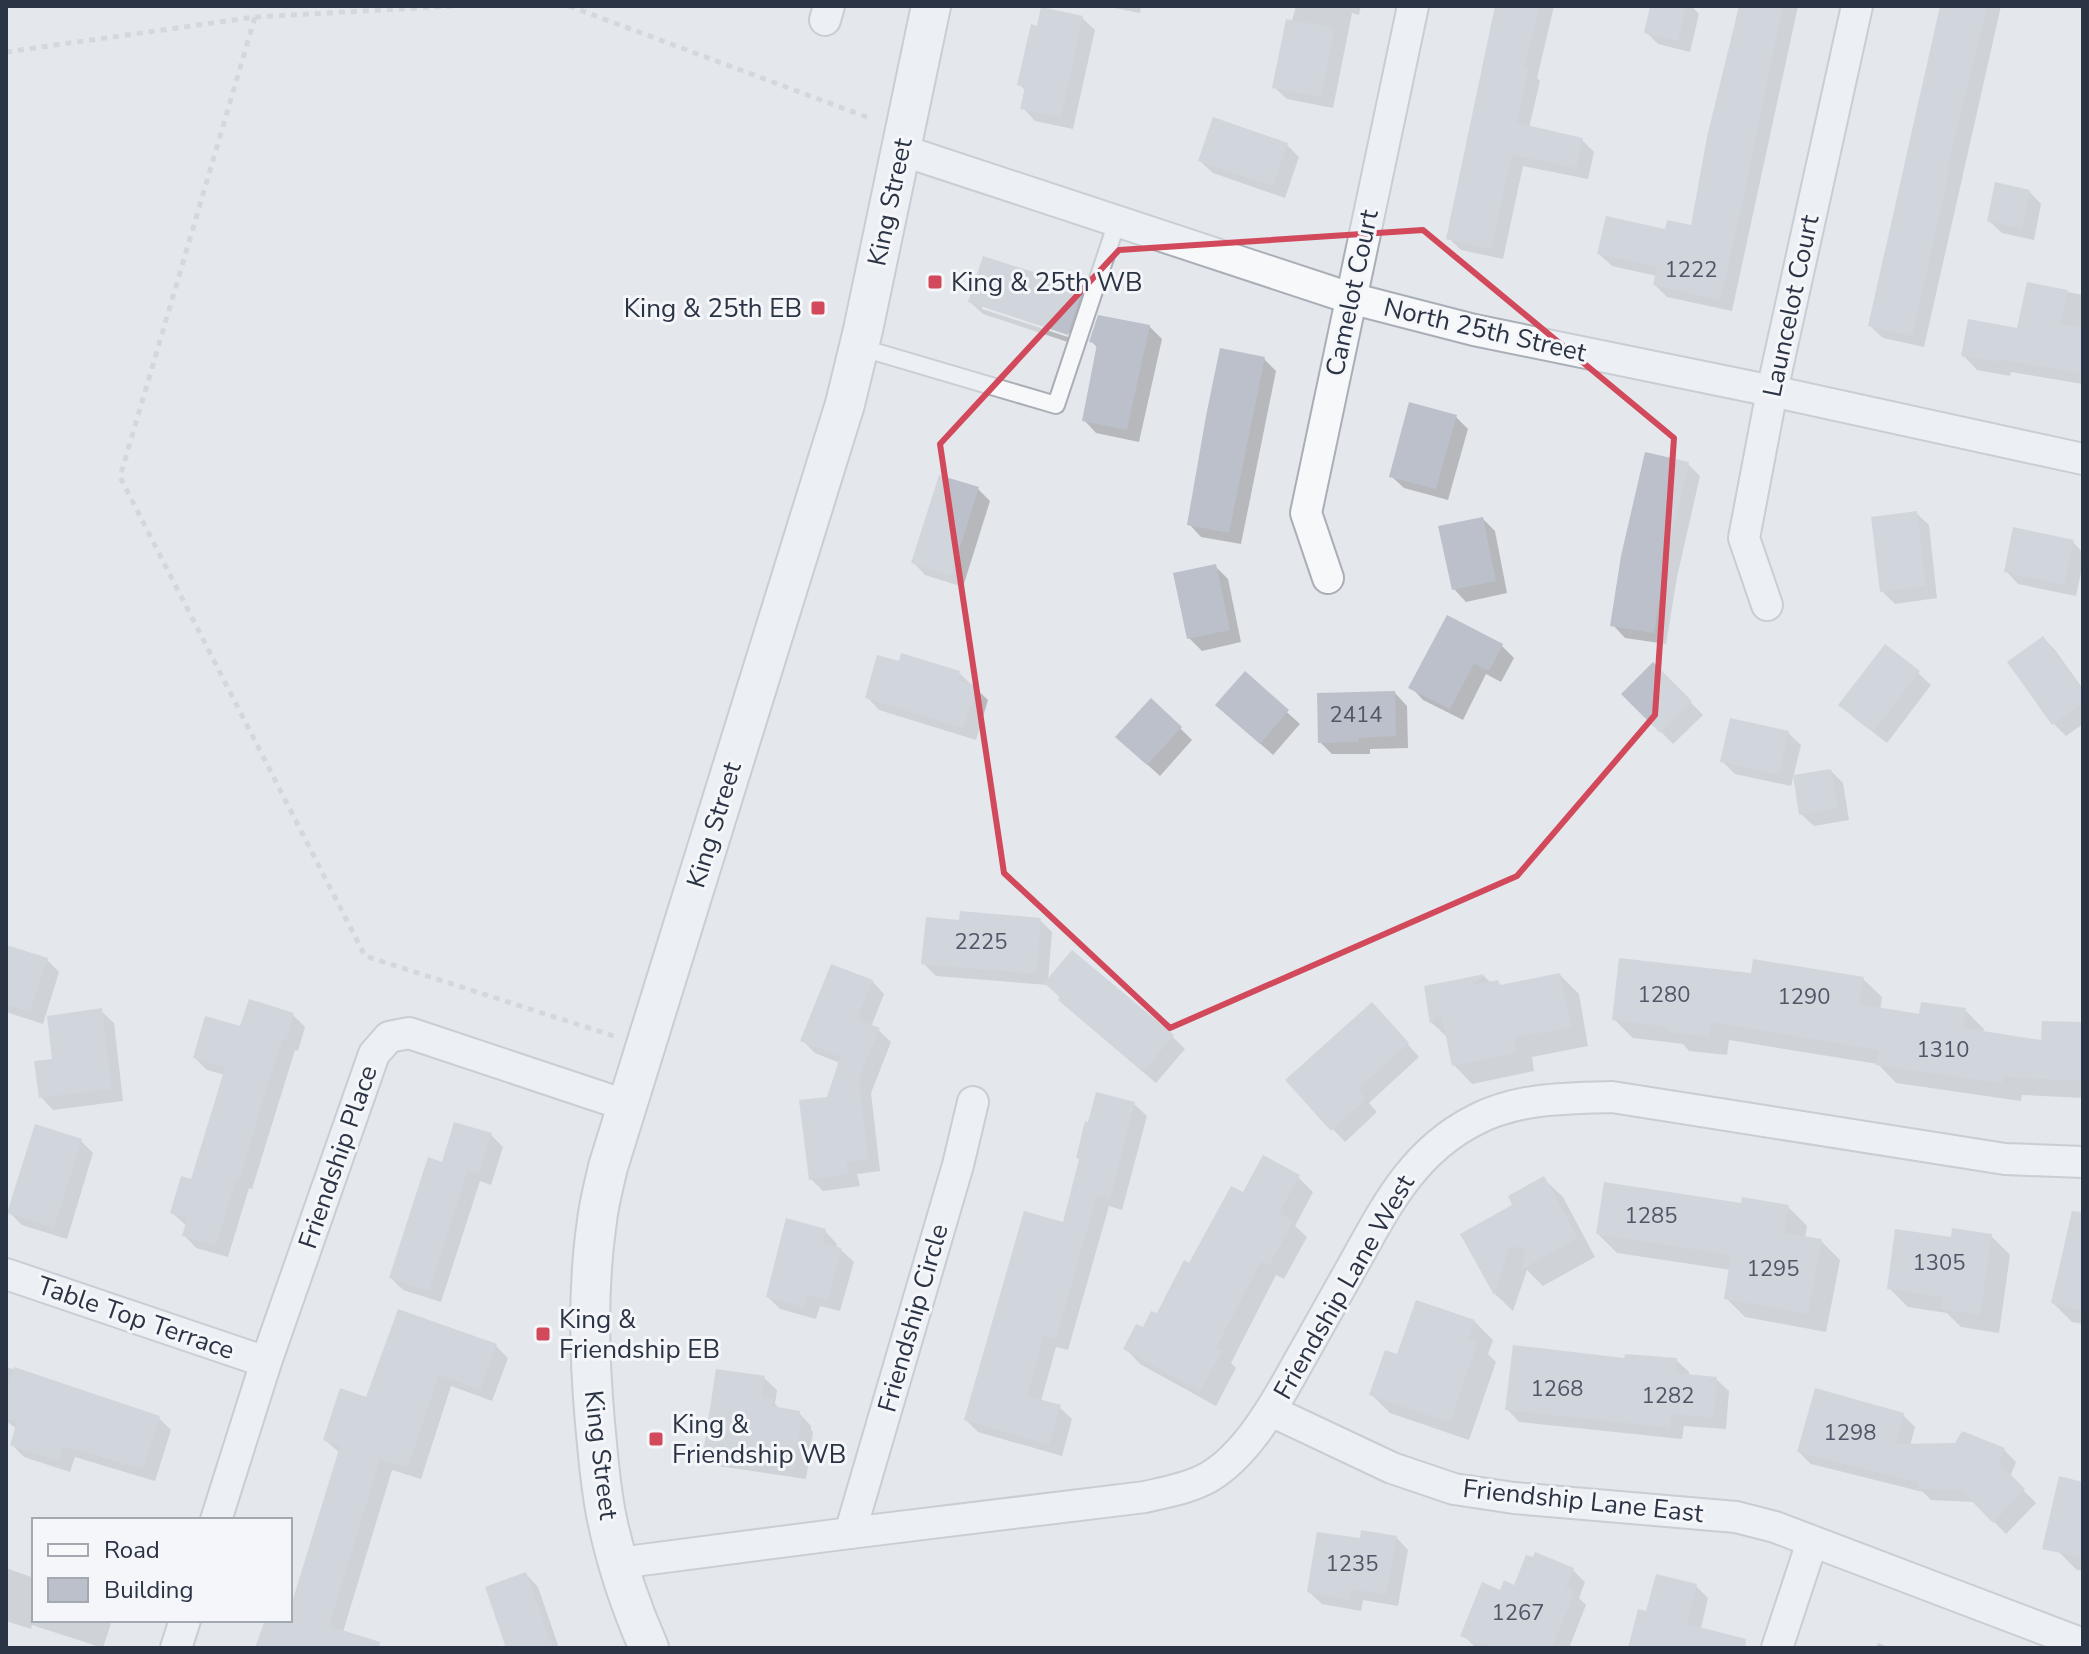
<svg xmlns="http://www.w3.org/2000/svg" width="2089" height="1654" font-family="'Nunito Sans',sans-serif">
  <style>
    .shadow { fill: #0003; fill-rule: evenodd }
    .building { fill: #bbc0ca }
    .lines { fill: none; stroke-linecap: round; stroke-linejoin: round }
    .service-casing { stroke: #a9aeb7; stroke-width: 20 }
    .minor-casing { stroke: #a9aeb7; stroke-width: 34 }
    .tertiary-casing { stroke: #a9aeb7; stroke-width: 42 }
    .path { stroke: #c2c5cb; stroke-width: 5; stroke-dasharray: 6 6; stroke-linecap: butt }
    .service { stroke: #f7f8fa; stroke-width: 16 }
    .minor { stroke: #f7f8fa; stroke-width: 30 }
    .tertiary { stroke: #f7f8fa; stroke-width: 38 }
    .marked { fill: none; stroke: #d1495b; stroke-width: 6; stroke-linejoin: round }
    .poi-dot { fill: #d1495b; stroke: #f4f6f9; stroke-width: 3 }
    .labels { text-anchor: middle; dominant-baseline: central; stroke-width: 6; stroke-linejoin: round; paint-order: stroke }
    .number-label { font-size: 22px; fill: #4f5766 }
    .street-label { font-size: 26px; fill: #2b3445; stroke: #f4f6f9 }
    .poi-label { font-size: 26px; fill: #2b3445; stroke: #f4f6f9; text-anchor: start }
  </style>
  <rect width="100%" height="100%" fill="#e4e7ec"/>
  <g class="shadow">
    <path d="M1105,6h36l-1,7z"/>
    <path d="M1296,6h65l-2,9 -7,-2 -19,95 -46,-9 -13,-12z"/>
    <path d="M1499,6h55l-17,72 3,3 -11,47 53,12 12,12 -6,27 -65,-13 -20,93 -42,-9 -12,-12z"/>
    <path d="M1652,6h39l8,8 -9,38 -32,-8 -12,-12z"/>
    <path d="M1741,6h57l-66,305 -65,-14 -12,-12 2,-9 -45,-10 -13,-12 67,-22 26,-4z"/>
    <path d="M1942,6h59l-77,341 -41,-9 -13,-12z"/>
    <path d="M1082,18l13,12 -22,99 -38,-8 -12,-13 3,-17 -6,-6 18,-57z"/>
    <path d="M1287,145l12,12 -14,41 -72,-25 -13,-12z"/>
    <path d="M2029,191l12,13 -7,36 -32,-7 -13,-12z"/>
    <path d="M2028,284l55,11v89l-72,-12 -1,4 -33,-6 -14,-15 56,-24z"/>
    <path d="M1082,290l13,12 -15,44 -97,-32 -13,-12zM982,305l96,31 -1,4 -95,-31z"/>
    <path d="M1149,326l13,13 -23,103 -43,-9 -12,-13 14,-72 -7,-7z"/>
    <path d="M1264,359l12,12 -35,173 -40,-7 -12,-13z"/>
    <path d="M1456,417l12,12 -20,71 -44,-12 -13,-12z"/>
    <path d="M1688,464l12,12 -23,101 -11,67 -41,-6 -12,-13z"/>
    <path d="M978,489l12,12 -27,86 -38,-12 -12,-13z"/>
    <path d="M1916,513l13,12 8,73 -42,6 -13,-13z"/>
    <path d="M1483,519l12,12 12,62 -41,9 -12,-13z"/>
    <path d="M2073,542l10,11v10l-7,33 -58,-12 -12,-13z"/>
    <path d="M1215,566l13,13 13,63 -39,9 -13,-13z"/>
    <path d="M2043,638l12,12 28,39v35l-17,12 -12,-12 -44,-62z"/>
    <path d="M1502,646l12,12 -13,24 -15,-8 -23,46 -40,-20 -12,-13z"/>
    <path d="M1653,664l50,51 -30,29 -49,-50z"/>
    <path d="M959,673l29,27 -12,40 -97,-30 -12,-13z"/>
    <path d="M1918,673l13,12 -44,58 -34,-26 -12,-12z"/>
    <path d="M1245,674l55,50 -27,31 -43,-38z"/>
    <path d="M1395,693l12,13 1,42 -38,1v5h-38l-12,-12z"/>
    <path d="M1180,728l12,12 -32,36 -30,-27z"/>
    <path d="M1788,733l13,12 -10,41 -56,-12 -13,-13z"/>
    <path d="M1831,771l12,12 6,37 -35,6 -13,-12z"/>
    <path d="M1040,920l12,12 -4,49 124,55 13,13 -29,34 -83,-71 -25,-27 -112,-9 -13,-13 38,-41z"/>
    <path d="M6,947l40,12 13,13 -16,52 -37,-12z"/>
    <path d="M1560,975l19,19 9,52 -56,11 2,14 -62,13 -18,-19 -5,-26 -17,-16 -6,-35 58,-12 7,7 7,-1 4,5z"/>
    <path d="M1753,975l110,4 19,18 -2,13 41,6 44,-6 19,19 -1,4 60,9 40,-18v74l-61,-3 -1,6 -125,-18 -18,-19 -149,-24 -2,15 -38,-4 -6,-7 -50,-6 -18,-18z"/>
    <path d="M872,981l12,13 -13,33 7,3 13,12 -20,51 9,78 -23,3 3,12 -37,5 -12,-12 18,-80 11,-36 -25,-10 -12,-12z"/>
    <path d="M101,1011l13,12 9,78 -70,9 -12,-13 14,-36z"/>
    <path d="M293,1015l12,12 -7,24 -3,-1 -43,139 -3,-1 -21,69 -32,-9 -12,-13 3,-9 -15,-13 20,-32 33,-106 -18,-5 -12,-12z"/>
    <path d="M1384,1017l35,40 -50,46 8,9 -32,30 -57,-61z"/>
    <path d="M1134,1104l13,12 -25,94 -13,-4 -41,144 -12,-3 -15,54 18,6 13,12 -10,37 -84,-24 -12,-12 99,-195z"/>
    <path d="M491,1135l12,12 -12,38 -11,-4 -39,121 -38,-12 -12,-12 52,-114z"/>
    <path d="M81,1141l12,12 -26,86 -45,-14 -13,-13z"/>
    <path d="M1298,1177l15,15 -18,34 12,11 -23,42 -8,-4 -45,88 5,5 -20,38 -76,-42 -14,-15 32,-33 31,-51 55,-70z"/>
    <path d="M1544,1179l19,18 32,60 -52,29 -16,-16 -14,41 -18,-17 -33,-59 53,-30z"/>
    <path d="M1743,1205l45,2 19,19 -2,12 16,3 19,19 -14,72 -81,-15 -19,-19 5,-28 -114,-17 -19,-19z"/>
    <path d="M825,1231l12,13 -1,4 5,2 13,12 -14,49 -20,-5 -4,13 -36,-10 -12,-12z"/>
    <path d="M1991,1236l19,19 -11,78 -38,-6 -14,-14 -39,-6 -19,-19 63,-48z"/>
    <path d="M2083,1250v74l-11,-2 -19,-19z"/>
    <path d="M1474,1321l19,19 -5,14 8,8 -27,78 -79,-27 -19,-19 27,-37z"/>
    <path d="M496,1346l12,12 -16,43 -41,-15 -30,93 -29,-9 -49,162 33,16h-118l9,-28h23l50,-167 -15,-13 42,-41z"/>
    <path d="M1676,1360l13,12v5l27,2 13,12 -3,38 -42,-3 -2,13 -163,-17 -12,-13 119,-48z"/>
    <path d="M6,1367l153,51 12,12 -16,51 -80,-24 -5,15 -46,-15 -12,-12 5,-16 -11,-8z"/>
    <path d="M764,1378l13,12 -2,14 6,6 18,3 12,13v4l2,2 -7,47 -88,-13 -12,-13z"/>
    <path d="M1903,1415l12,12 -5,19 94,4 12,12 -6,15 26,26 -30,31 -31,-32 -44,-2 -8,-8 -112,-28 -12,-12z"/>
    <path d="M2083,1484v87l-6,-1 -19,-19z"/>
    <path d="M1396,1537l12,13 -10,56 -35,-6 -2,11 -39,-7 -13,-12 52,-51z"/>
    <path d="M6,1568l28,10v42h78l-9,28 -71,-23 -1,4 -25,-8z"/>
    <path d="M1573,1570l12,12 -6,16 7,7 -17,43h-93l-13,-13 38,-43z"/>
    <path d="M526,1574l12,13 21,61h-51z"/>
    <path d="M1696,1586l12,12 -7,30 12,20h-83z"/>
    <path d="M1878,1643l13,5h-15z"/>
  </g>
  <g class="building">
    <path d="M1495,6h45l-15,61 4,1 -12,55 66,15 -7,30 -64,-13 -21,94 -45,-10z"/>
    <path d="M1650,6h36l-8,35 -34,-8z"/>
    <path d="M1739,6h44l-42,204 -21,90 -67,-15 4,-18 -60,-13 9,-38 59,13 2,-9 24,5 16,-88z"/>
    <path d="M1940,6h47l-40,163 2,4 -37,163 -44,-10z"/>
    <path d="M1041,7l42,9 -22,102 -41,-9 5,-22 -8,-2 14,-61 6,2z"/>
    <path d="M1286,19l49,9 -14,69 -49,-9z"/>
    <path d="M1213,117l75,26 -15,43 -75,-25z"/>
    <path d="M1995,182l35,8 -8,39 -35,-8z"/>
    <path d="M983,256l100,32 -15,47 -100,-33z"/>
    <path d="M2027,282l41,8 -7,34 22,3v47l-86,-15v3l-36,-6 7,-37 49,9z"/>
    <path d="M1098,315l52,10 -23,105 -45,-9 15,-77 -8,-2z"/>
    <path d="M1220,348l45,9 -36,176 -42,-8 19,-109z"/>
    <path d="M1409,402l48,13 -21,74 -47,-12z"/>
    <path d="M1645,452l44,10 -24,102 -11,69 -44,-7 11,-70z"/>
    <path d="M939,475l40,12 -28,89 -40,-13z"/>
    <path d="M1917,511l9,75 -46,6 -9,-75z"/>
    <path d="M1483,517l13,64 -44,9 -14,-64z"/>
    <path d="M2013,527l61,13 -10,45 -60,-13z"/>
    <path d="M1216,564l14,66 -43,9 -14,-66z"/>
    <path d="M1447,615l56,29 -14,27 -15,-7 -24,45 -42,-21z"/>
    <path d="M2043,636l40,55v12l-31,22 -45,-63z"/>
    <path d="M1885,644l35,27 -47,61 -35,-27z"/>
    <path d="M901,653l59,18 -2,9 19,6 -14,42 -98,-30 12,-43 22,6z"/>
    <path d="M1653,662l39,39 -32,32 -39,-39z"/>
    <path d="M1245,671l44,39 -29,34 -45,-39z"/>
    <path d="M1395,691l1,45 -38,2 1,4 -41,1 -1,-50z"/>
    <path d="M1151,698l31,29 -35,38 -32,-28z"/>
    <path d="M1730,718l59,13 -10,44 -59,-13z"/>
    <path d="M1831,769l7,39 -39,7 -6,-40z"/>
    <path d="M960,911l81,7 -5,56 -115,-10 5,-47 33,3z"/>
    <path d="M6,945l42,13 -18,54 -24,-7z"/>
    <path d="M1072,950l102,85 -31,37 -85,-72 2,-3 -16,-14z"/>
    <path d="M1619,958l132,15 2,-14 111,18 -5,27 60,10 2,-12 45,6 -3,20 78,12 1,-19 41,1v59l-80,-4 -1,6 -127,-18 3,-15 -167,-28 -2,15 -41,-5 1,-5 -57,-7z"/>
    <path d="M831,964l42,16 -16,39 23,9 -21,51 9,81 -22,2 3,12 -40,6 -10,-80 28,-3 13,-40 -40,-16z"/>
    <path d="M1560,973l11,54 -57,11 3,15 -65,13 -11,-53 -11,11 -6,-38 61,-12 -13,11 26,-5 2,5z"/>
    <path d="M249,999l45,14 -8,27 -3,-1 -16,48 -27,91 -3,-1 -21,69 -34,-10 5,-18 -17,-5 11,-37 10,3 34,-111 -32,-10 12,-42 35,10z"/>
    <path d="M1372,1002l37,41 -51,46 8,10 -35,32 -46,-51z"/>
    <path d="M102,1008l10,81 -73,9 -5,-37 18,-2 -5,-43z"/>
    <path d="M1096,1092l39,10 -25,97 -13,-4 -41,144 -12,-3 -17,60 34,9 -12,40 -85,-25 60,-209 39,11 16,-63 -3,-1 9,-37 3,1z"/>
    <path d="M454,1122l38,11 -13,41 -11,-4 -39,121 -40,-13 39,-121 14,5z"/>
    <path d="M35,1124l47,15 -28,89 -47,-15z"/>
    <path d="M1263,1155l37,20 -21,38 14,8 -24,45 -8,-5 -45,87 6,3 -22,41 -77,-43 13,-25 7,3 8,-16 6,2 27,-53 5,3 42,-77 12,6z"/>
    <path d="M1544,1176l34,62 -56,31 3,-20 -15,-3 -16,49 -34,-61 52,-29 -4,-9z"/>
    <path d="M1604,1182l137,21 1,-6 47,8 -5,28 38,6 -14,75 -84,-15 7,-44 -135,-21z"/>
    <path d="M2072,1211l11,1v99l-32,-8z"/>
    <path d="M786,1218l40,11 -4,14 20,5 -14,52 -20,-5 -4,12 -38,-10z"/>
    <path d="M1952,1228l40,6 -12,81 -40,-6 2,-12 -55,-8 8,-60 56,8z"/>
    <path d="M1416,1300l59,20 -7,20 10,1 -28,82 -81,-28 16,-45 12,4z"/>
    <path d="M398,1309l99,35 -17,46 -41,-15 -31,93 -28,-9 -51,167 51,16 -1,6h-124l10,-28h25v-11l50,-163 -17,-6 17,-52 26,9z"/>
    <path d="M1513,1345l111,13 1,-4 52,4 -1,15 41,4 -3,41 -42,-4 -2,14 -165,-18z"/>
    <path d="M14,1367l146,49 -17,53 -80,-23 -5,15 -48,-16 7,-23 -11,-4v-25z"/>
    <path d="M716,1369l49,7 -3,20 11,3 -1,7 28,5 -1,6 3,1 -8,49 -91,-13z"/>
    <path d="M1815,1388l89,25 -8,31 59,-1 7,-12 43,17 -6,15 26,26 -32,34 -32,-33 -44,-1v-7l-120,-30z"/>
    <path d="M2059,1476l24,6v76l-41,-9z"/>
    <path d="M1361,1530l36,6 -11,59 -35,-6 -2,11 -42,-8 10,-60 43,6z"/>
    <path d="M1535,1552l39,16 -8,19 9,4 -23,57h-61l-31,-12 22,-54 18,8 4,-10 10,5 12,-30 7,2z"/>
    <path d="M526,1572l27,76h-47l-21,-61z"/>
    <path d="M1656,1574l41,10 -10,40 59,15 -1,9h-117l10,-39 8,2z"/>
  </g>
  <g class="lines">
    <g class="service-casing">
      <path id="service" d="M859,347l197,58 61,-183"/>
    </g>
    <g class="minor-casing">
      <g id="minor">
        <path d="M825,20l4,-14"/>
        <path d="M901,150l449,148 124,32 298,61 311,68"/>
        <path d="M1328,578l-22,-65 107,-507"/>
        <path d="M1767,605l-23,-67 28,-147 85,-385"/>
        <path d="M6,1274l260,88"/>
        <path d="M1271,1411l121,57 62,21 60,9 222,19 39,10 308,117"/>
        <path d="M216,1520l50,-158 108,-308 15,-17 20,-4 219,73"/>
        <path d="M850,1533l108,-368 15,-63"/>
        <path d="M619,1563l231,-30 295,-36c21,-5 45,-9 64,-20 34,-20 61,-64 80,-98 21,-37 42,-75 63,-112 33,-59 60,-115 123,-147 42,-22 91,-22 137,-23l393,62 78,3"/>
        <path d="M176,1648l9,-28"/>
        <path d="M1777,1648l35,-106"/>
      </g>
    </g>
    <g class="tertiary-casing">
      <path id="tertiary" d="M649,1648c-19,-43 -34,-88 -43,-134 -6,-30 -8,-61 -11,-91 -6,-67 -8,-135 2,-202 2,-18 7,-36 11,-54l237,-763 18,-74 68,-324"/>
    </g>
    <g class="path">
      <path d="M569,6l303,113"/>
      <path d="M255,17l199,-11"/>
      <path d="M6,52l249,-35 -135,460 245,479 249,80"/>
    </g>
    <use href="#service" class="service"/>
    <use href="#minor" class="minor"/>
    <use href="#tertiary" class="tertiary"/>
  </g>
  <path d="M0 0H2089V1654H0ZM1423,230l251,208 -19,277 -138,161 -347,152 -166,-155 -64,-429 179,-194z" fill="#e4e7ec" fill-opacity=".55" fill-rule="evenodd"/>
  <path class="marked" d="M1423,230l251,208 -19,277 -138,161 -347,152 -166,-155 -64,-429 179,-194z"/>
  <g class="poi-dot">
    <rect x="927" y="274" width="16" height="16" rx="4"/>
    <rect x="810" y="300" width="16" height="16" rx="4"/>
    <rect x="535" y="1326" width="16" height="16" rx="4"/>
    <rect x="648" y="1431" width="16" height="16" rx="4"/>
  </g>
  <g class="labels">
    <g class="number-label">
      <text x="1691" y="270">1222</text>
      <text x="1356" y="715">2414</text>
      <text x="981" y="942">2225</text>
      <text x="1664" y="995">1280</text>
      <text x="1804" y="997">1290</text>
      <text x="1943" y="1050">1310</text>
      <text x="1651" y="1216">1285</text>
      <text x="1939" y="1263">1305</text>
      <text x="1773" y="1269">1295</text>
      <text x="1557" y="1389">1268</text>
      <text x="1668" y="1396">1282</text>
      <text x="1850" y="1433">1298</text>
      <text x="1352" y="1564">1235</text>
      <text x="1518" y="1613">1267</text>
    </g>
    <g class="street-label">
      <text transform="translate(890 202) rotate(-78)">King Street</text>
      <text transform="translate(1352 293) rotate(-78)">Camelot Court</text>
      <text transform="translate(1791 306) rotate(-78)">Launcelot Court</text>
      <text transform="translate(1485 330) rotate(13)">North 25th Street</text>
      <text transform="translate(714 825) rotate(-73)">King Street</text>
      <text transform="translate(338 1157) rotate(-71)">Friendship Place</text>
      <text transform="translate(1344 1287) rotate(-60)">Friendship Lane West</text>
      <text transform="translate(136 1318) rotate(19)">Table Top Terrace</text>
      <text transform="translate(913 1318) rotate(-74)">Friendship Circle</text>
      <text transform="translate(601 1455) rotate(83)">King Street</text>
      <text transform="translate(1583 1501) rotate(6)">Friendship Lane East</text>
    </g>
    <g class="poi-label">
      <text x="951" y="282">King &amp; 25th WB</text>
      <text x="802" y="308" text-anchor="end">King &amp; 25th EB</text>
      <text x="559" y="1319">King &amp;<tspan x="559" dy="30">Friendship EB</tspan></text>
      <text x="672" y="1424">King &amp;<tspan x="672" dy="30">Friendship WB</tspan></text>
    </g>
  </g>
  <rect width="2089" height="1654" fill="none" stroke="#2b3445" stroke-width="16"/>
  <rect x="32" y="1518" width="260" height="104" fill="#f4f6f9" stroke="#a4a8b1" stroke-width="2"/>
  <rect x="48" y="1544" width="40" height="12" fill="#f7f8fa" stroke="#a4a8b1" stroke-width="2"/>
  <text x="104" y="1558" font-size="24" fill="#2b3445">Road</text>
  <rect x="48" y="1578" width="40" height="24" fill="#bbc0ca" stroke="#a4a8b1" stroke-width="2"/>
  <text x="104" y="1598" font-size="24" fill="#2b3445">Building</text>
</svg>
